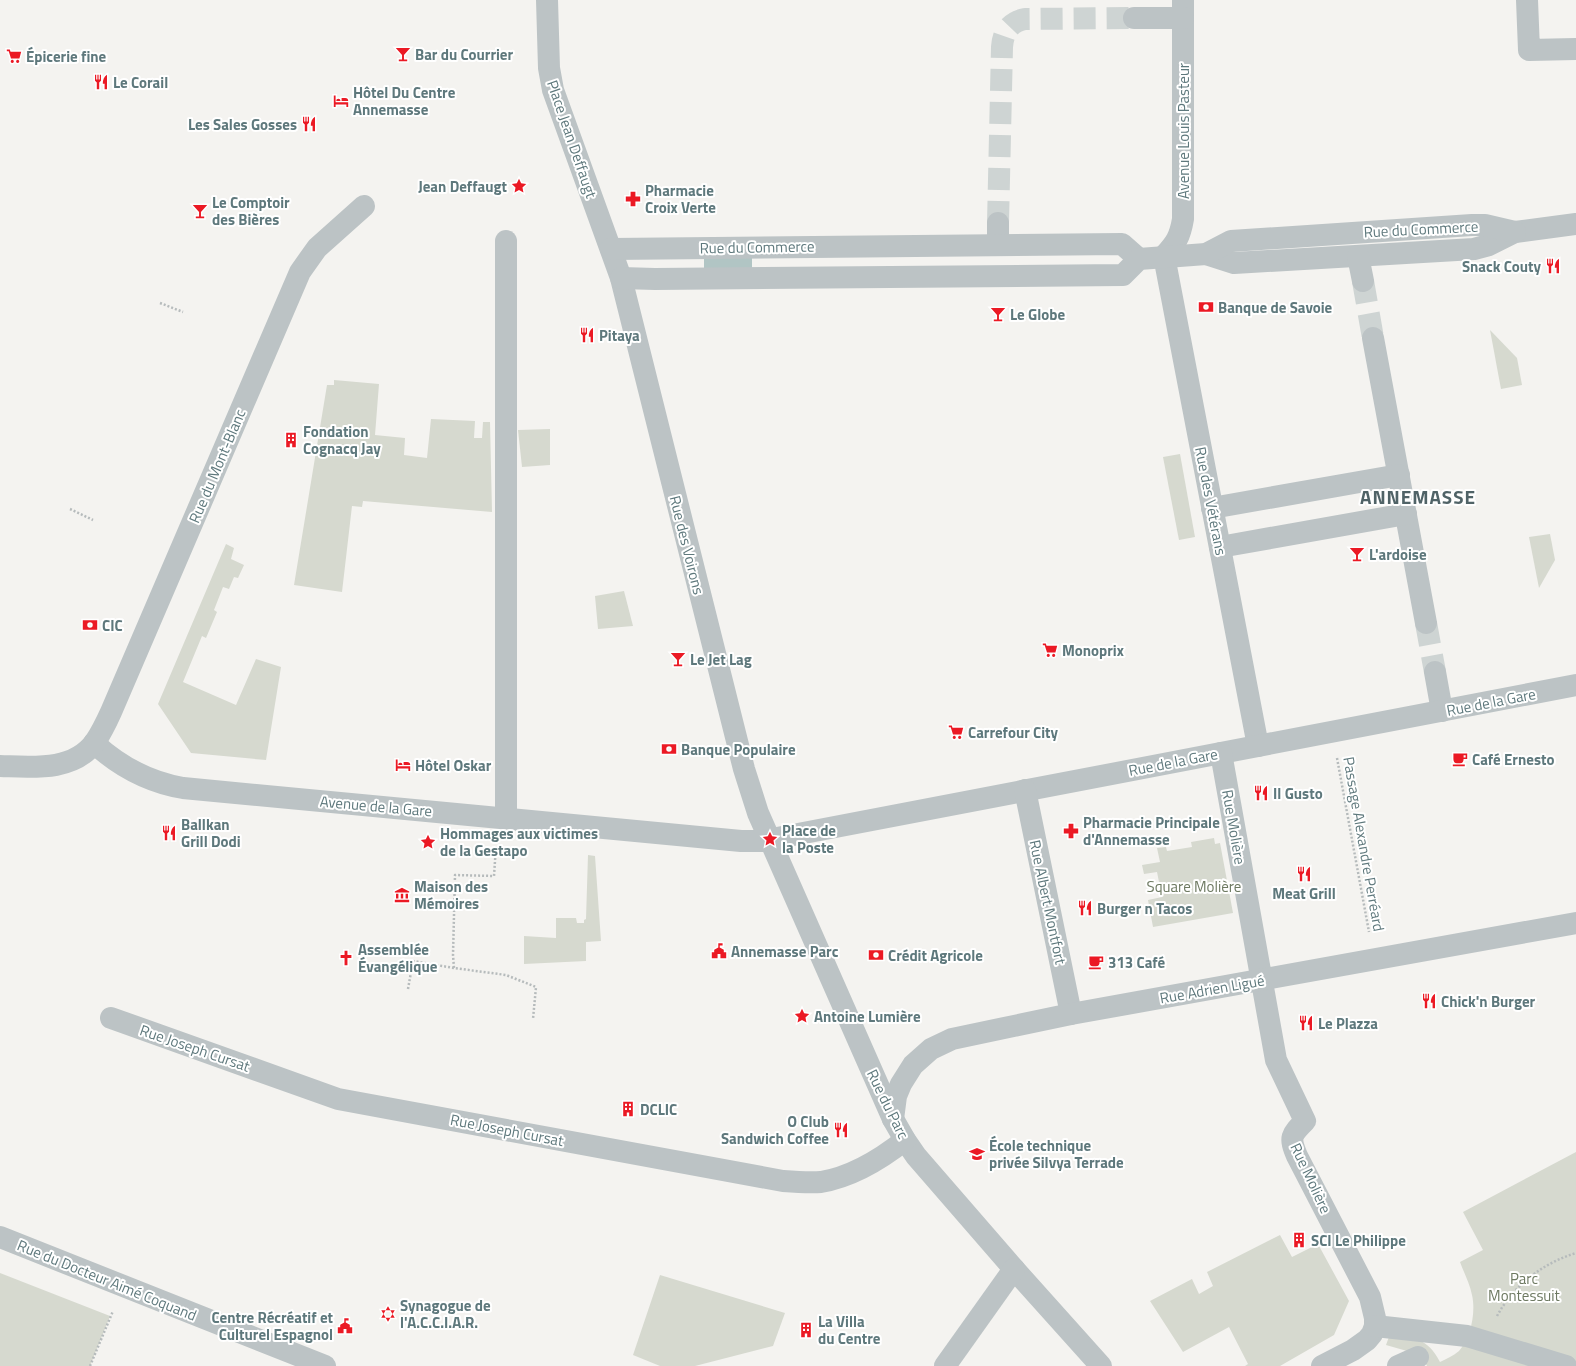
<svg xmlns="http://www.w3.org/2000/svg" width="1576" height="1366" font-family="'Titillium Web',sans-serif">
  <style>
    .green { fill: #d6d9cf }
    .water { fill: #b1c5c4 }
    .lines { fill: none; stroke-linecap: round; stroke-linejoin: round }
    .minor-tunnel { stroke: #ced4d3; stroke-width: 22; stroke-dasharray: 22 11; stroke-linecap: butt }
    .path { stroke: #b6bbbc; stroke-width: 2.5; stroke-dasharray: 2 2; stroke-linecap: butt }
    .minor { stroke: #bcc3c5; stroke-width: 22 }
    .labels { text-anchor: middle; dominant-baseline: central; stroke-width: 4; stroke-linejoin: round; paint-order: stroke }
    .poi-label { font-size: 15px; font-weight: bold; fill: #5e787c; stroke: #fff; text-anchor: start }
    .street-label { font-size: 15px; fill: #5e787c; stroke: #fff }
    .park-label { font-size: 15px; fill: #6d7961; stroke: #fff }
    .district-label { font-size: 19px; font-weight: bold; letter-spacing: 1px; fill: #506367; stroke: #fff }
  </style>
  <rect width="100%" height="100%" fill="#f4f3f0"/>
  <g class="green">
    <path d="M1490,330l27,28 5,27 -21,4z"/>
    <path d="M334,380l45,4 -4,51 30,3 -1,17 23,3 4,-39 44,2 -1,17h8l1,-16h7l2,90 -129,-11 -1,6 -10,-1 -10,86 -48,-7 33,-200h7z"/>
    <path d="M550,429v36l-28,2 -4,-37z"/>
    <path d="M1180,454l15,83 -16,3 -16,-83z"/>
    <path d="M1550,534l5,26 -16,28 -10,-51z"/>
    <path d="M226,544l8,4 -3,11 13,6 -6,13 -4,-1 -5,12 -6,-2 -9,23 3,2 -11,26 -4,-2 -19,46 53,23 20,-46 25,8 -15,93 -75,-7 -33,-49z"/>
    <path d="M624,591l9,35 -35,3 -3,-33z"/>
    <path d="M1214,838l1,6 5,-1 13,70 -80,14 -5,-27 14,-3 -5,-25 -13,2 -2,-9 18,-3 -3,-14 9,-1 1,4 25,-4 -1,-5z"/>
    <path d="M588,855l7,1 6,85 -15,1v19l-62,3v-28l32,2v-20h20l1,5h7v-3l2,-1z"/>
    <path d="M1576,1152v214h-149l-5,-9 -8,-4 -28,-8 4,-11c25,5 37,3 50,28 6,-3 13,-6 19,-11 12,-13 17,-39 13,-56 -2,-11 -8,-22 -12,-33l23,-12 -20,-38z"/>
    <path d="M1280,1235l12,22 26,-13 31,57 -15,34 -54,31h-35l3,-2 -19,-37 -46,25 -33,-51 42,-22 7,15 14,-8 -6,-14z"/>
    <path d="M0,1273l110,43 -20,50h-90z"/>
    <path d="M660,1275l125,38 -12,33 -78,20h-35l-27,-11z"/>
  </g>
  <rect class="water" x="704" y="254" width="48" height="17"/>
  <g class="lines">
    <g class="minor-tunnel">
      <path d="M998,223l4,-176c1,-15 8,-25 23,-28l109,-1"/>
      <path d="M1363,281l10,57"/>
      <path d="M1426,623l9,49"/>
    </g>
    <g class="path">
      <path d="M160,303l23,9"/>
      <path d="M70,509l23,11"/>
      <path d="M1337,758l32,174"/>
      <path d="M496,846l-2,30 -39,-1 -2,80 1,13 52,7 30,12 -3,32"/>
      <path d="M408,989l5,-28 41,7"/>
      <path d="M1497,1316c17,-31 46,-53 79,-63"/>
      <path d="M90,1366l23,-55"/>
    </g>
    <g class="minor">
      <path d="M547,0l2,68 4,22 68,188 123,491 14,44 135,306 12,21 11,16 98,113 87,97"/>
      <path d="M1183,0v219c-3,18 -7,24 -19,37l94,490"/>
      <path d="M1527,0l2,50 47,-1"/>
      <path d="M1134,18h49"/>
      <path d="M998,223v22"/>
      <path d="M611,249l511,-5 17,15"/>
      <path d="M1206,254l28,9 240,-14 15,-4 26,-13 61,-8"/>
      <path d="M1358,256l5,25"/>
      <path d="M621,278l34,1 468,-4 16,-16 67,-5 25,-13 241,-16h13l30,7"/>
      <path d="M1373,338l53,285"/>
      <path d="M1212,508l187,-33"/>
      <path d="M1220,547l186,-33"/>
      <path d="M1435,672l7,39"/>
      <path d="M94,743c26,24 54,39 89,45l558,53h21l814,-156"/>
      <path d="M1221,753l55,307 29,61c-14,14 -16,16 -8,35l73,141 5,21v8l-3,8 -5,6 -14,10 -31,16"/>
      <path d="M0,766c32,1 73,6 95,-24 6,-9 11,-19 16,-30l189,-440 17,-24 47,-42"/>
      <path d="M1025,790l46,224"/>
      <path d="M506,818v-577"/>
      <path d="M111,1018l227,81 445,82c13,1 26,2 38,1 30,-5 60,-23 84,-42"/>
      <path d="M893,1119l3,-23 5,-12 12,-19 18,-16 21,-10 119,-25 505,-91"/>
      <path d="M0,1237l325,129"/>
      <path d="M1375,1326l92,10 99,30"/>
      <path d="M945,1366l69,-97"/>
      <path d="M1398,1366l20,-9"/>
    </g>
  </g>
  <defs>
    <g id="bar-bare" transform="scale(1.2)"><path d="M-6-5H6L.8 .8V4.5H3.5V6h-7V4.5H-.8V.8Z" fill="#eb1924" stroke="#fff" stroke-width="2.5" paint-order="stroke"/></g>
    <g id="supermarket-bare" transform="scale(1.2)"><path d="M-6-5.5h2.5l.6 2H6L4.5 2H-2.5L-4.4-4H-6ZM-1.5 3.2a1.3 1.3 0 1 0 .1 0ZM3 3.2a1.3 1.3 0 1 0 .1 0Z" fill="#eb1924" stroke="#fff" stroke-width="2.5" paint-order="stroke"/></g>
    <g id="restaurant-bare" transform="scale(1.2)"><path d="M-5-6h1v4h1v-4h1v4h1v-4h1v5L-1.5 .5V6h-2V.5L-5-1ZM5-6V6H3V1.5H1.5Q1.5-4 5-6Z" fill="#eb1924" stroke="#fff" stroke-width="2.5" paint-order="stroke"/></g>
    <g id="hotel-bare" transform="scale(1.2)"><path d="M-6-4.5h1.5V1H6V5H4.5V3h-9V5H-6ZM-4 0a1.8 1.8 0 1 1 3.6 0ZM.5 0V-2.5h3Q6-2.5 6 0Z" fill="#eb1924" stroke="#fff" stroke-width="2.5" paint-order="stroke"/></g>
    <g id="sight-bare" transform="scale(1.2)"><path d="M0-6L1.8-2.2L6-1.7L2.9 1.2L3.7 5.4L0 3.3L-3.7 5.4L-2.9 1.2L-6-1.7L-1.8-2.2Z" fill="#eb1924" stroke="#fff" stroke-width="2.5" paint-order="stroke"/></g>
    <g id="pharmacy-bare" transform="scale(1.2)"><path d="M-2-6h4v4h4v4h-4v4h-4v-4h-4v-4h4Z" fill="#eb1924" stroke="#fff" stroke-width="2.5" paint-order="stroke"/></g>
    <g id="bank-bare" transform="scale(1.2)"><path d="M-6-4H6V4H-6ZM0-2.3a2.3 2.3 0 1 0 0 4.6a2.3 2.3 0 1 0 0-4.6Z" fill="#eb1924" stroke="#fff" stroke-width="2.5" paint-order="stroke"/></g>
    <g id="building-bare" transform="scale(1.2)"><path d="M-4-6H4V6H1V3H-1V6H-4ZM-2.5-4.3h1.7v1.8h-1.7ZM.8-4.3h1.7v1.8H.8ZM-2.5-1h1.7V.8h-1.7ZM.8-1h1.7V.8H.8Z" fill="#eb1924" stroke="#fff" stroke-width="2.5" paint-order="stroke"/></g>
    <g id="cafe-bare" transform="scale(1.2)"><path d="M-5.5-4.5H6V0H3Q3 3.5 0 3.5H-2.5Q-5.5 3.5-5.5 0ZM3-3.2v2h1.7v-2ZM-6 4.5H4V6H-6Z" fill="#eb1924" stroke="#fff" stroke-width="2.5" paint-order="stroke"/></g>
    <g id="museum-bare" transform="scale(1.2)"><path d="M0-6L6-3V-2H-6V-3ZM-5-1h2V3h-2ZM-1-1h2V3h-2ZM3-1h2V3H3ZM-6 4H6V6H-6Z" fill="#eb1924" stroke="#fff" stroke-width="2.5" paint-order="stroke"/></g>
    <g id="civic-bare" transform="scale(1.2)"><path d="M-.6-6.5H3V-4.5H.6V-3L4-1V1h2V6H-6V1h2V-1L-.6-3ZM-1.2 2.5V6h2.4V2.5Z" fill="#eb1924" stroke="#fff" stroke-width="2.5" paint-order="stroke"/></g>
    <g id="church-bare" transform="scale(1.2)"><path d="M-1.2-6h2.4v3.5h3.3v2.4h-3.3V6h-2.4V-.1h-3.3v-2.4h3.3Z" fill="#eb1924" stroke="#fff" stroke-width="2.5" paint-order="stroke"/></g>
    <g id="school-bare" transform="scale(1.2)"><path d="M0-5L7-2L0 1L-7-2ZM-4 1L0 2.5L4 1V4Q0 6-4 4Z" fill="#eb1924" stroke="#fff" stroke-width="2.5" paint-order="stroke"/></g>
    <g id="synagogue-bare" transform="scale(1.2)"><path d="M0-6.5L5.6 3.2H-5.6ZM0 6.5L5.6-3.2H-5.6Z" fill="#eb1924" stroke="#fff" stroke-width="2.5" paint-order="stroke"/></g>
  </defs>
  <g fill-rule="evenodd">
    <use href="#bar-bare" x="403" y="54"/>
    <use href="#supermarket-bare" x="14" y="56"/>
    <use href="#restaurant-bare" x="101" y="82"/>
    <use href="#hotel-bare" x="341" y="101"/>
    <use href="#restaurant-bare" x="309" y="124"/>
    <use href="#sight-bare" x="519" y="186"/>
    <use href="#pharmacy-bare" x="633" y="199"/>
    <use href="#bar-bare" x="200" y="211"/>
    <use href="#restaurant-bare" x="1553" y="266"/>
    <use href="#bank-bare" x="1206" y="307"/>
    <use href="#bar-bare" x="998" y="314"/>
    <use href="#restaurant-bare" x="587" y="335"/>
    <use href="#building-bare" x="291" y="440"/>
    <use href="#bar-bare" x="1357" y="554"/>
    <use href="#bank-bare" x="90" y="625"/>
    <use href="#supermarket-bare" x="1050" y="650"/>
    <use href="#bar-bare" x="678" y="659"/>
    <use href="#supermarket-bare" x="956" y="732"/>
    <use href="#bank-bare" x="669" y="749"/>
    <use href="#cafe-bare" x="1460" y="759"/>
    <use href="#hotel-bare" x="403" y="765"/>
    <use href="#restaurant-bare" x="1261" y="793"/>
    <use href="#pharmacy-bare" x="1071" y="831"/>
    <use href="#restaurant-bare" x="169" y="833"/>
    <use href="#sight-bare" x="770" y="839"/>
    <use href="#sight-bare" x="428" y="842"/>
    <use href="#restaurant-bare" x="1304" y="874"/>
    <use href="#museum-bare" x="402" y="895"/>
    <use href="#restaurant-bare" x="1085" y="908"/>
    <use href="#civic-bare" x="719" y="951"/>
    <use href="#bank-bare" x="876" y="955"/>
    <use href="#church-bare" x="346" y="958"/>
    <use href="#cafe-bare" x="1096" y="962"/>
    <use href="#restaurant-bare" x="1429" y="1001"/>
    <use href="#sight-bare" x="802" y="1016"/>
    <use href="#restaurant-bare" x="1306" y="1023"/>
    <use href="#building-bare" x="628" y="1109"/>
    <use href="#restaurant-bare" x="841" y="1130"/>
    <use href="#school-bare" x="977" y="1154"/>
    <use href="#building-bare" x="1299" y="1240"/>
    <use href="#synagogue-bare" x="388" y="1314"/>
    <use href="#civic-bare" x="345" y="1326"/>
    <use href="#building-bare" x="806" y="1330"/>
  </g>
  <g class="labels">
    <g class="poi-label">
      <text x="415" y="54">Bar du Courrier</text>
      <text x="26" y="56">Épicerie fine</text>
      <text x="113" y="82">Le Corail</text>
      <text x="353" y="92">Hôtel Du Centre<tspan x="353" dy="17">Annemasse</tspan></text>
      <text x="297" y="124" text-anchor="end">Les Sales Gosses</text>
      <text x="507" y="186" text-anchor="end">Jean Deffaugt</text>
      <text x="645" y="190">Pharmacie<tspan x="645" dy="17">Croix Verte</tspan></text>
      <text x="212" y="202">Le Comptoir<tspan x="212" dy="17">des Bières</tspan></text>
      <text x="1541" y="266" text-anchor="end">Snack Couty</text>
      <text x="1218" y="307">Banque de Savoie</text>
      <text x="1010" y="314">Le Globe</text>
      <text x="599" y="335">Pitaya</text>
      <text x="303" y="431">Fondation<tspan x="303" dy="17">Cognacq Jay</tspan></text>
      <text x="1369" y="554">L'ardoise</text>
      <text x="102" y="625">CIC</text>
      <text x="1062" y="650">Monoprix</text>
      <text x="690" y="659">Le Jet Lag</text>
      <text x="968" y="732">Carrefour City</text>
      <text x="681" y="749">Banque Populaire</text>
      <text x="1472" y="759">Café Ernesto</text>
      <text x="415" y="765">Hôtel Oskar</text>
      <text x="1273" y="793">Il Gusto</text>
      <text x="1083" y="822">Pharmacie Principale<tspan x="1083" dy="17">d'Annemasse</tspan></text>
      <text x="181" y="824">Ballkan<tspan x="181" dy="17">Grill Dodi</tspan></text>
      <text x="782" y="830">Place de<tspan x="782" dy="17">la Poste</tspan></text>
      <text x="440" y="833">Hommages aux victimes<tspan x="440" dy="17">de la Gestapo</tspan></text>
      <text x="414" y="886">Maison des<tspan x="414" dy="17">Mémoires</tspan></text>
      <text x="1304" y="893" text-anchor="middle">Meat Grill</text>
      <text x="1097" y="908">Burger n Tacos</text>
      <text x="358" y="949">Assemblée<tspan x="358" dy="17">Évangélique</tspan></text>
      <text x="731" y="951">Annemasse Parc</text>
      <text x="888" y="955">Crédit Agricole</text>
      <text x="1108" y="962">313 Café</text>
      <text x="1441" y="1001">Chick'n Burger</text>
      <text x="814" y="1016">Antoine Lumière</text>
      <text x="1318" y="1023">Le Plazza</text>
      <text x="640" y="1109">DCLIC</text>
      <text x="829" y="1121" text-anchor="end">O Club<tspan x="829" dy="17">Sandwich Coffee</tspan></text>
      <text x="989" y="1145">École technique<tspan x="989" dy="17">privée Silvya Terrade</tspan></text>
      <text x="1311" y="1240">SCI Le Philippe</text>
      <text x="400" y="1305">Synagogue de<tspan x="400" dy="17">l'A.C.C.I.A.R.</tspan></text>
      <text x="333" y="1317" text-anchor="end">Centre Récréatif et<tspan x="333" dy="17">Culturel Espagnol</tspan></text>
      <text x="818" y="1321">La Villa<tspan x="818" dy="17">du Centre</tspan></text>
    </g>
    <g class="street-label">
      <text transform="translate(1183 131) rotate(-90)">Avenue Louis Pasteur</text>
      <text transform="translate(572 139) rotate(71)">Place Jean Deffaugt</text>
      <text transform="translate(1421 229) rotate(-3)">Rue du Commerce</text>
      <text transform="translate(757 247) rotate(-1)">Rue du Commerce</text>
      <text transform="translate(217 466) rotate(-67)">Rue du Mont-Blanc</text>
      <text transform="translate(1211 501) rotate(79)">Rue des Vétérans</text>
      <text transform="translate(687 545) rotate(76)">Rue des Voirons</text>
      <text transform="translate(1491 702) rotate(-11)">Rue de la Gare</text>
      <text transform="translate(1173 762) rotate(-11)">Rue de la Gare</text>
      <text transform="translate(376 806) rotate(5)">Avenue de la Gare</text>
      <text transform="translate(1234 827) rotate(80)">Rue Molière</text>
      <text transform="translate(1364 844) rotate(80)">Passage Alexandre Perréard</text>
      <text transform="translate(1048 902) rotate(78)">Rue Albert Montfort</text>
      <text transform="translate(1212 989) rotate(-10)">Rue Adrien Ligué</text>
      <text transform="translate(195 1048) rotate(19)">Rue Joseph Cursat</text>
      <text transform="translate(888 1104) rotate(64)">Rue du Parc</text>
      <text transform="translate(507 1130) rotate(11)">Rue Joseph Cursat</text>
      <text transform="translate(1311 1178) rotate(65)">Rue Molière</text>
      <text transform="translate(107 1280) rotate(22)">Rue du Docteur Aimé Coquand</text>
    </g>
    <g class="park-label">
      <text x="1194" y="886">Square Molière</text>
      <text x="1524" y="1278">Parc<tspan x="1524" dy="17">Montessuit</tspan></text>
    </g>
    <g class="district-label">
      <text x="1418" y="496">ANNEMASSE</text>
    </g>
  </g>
</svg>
